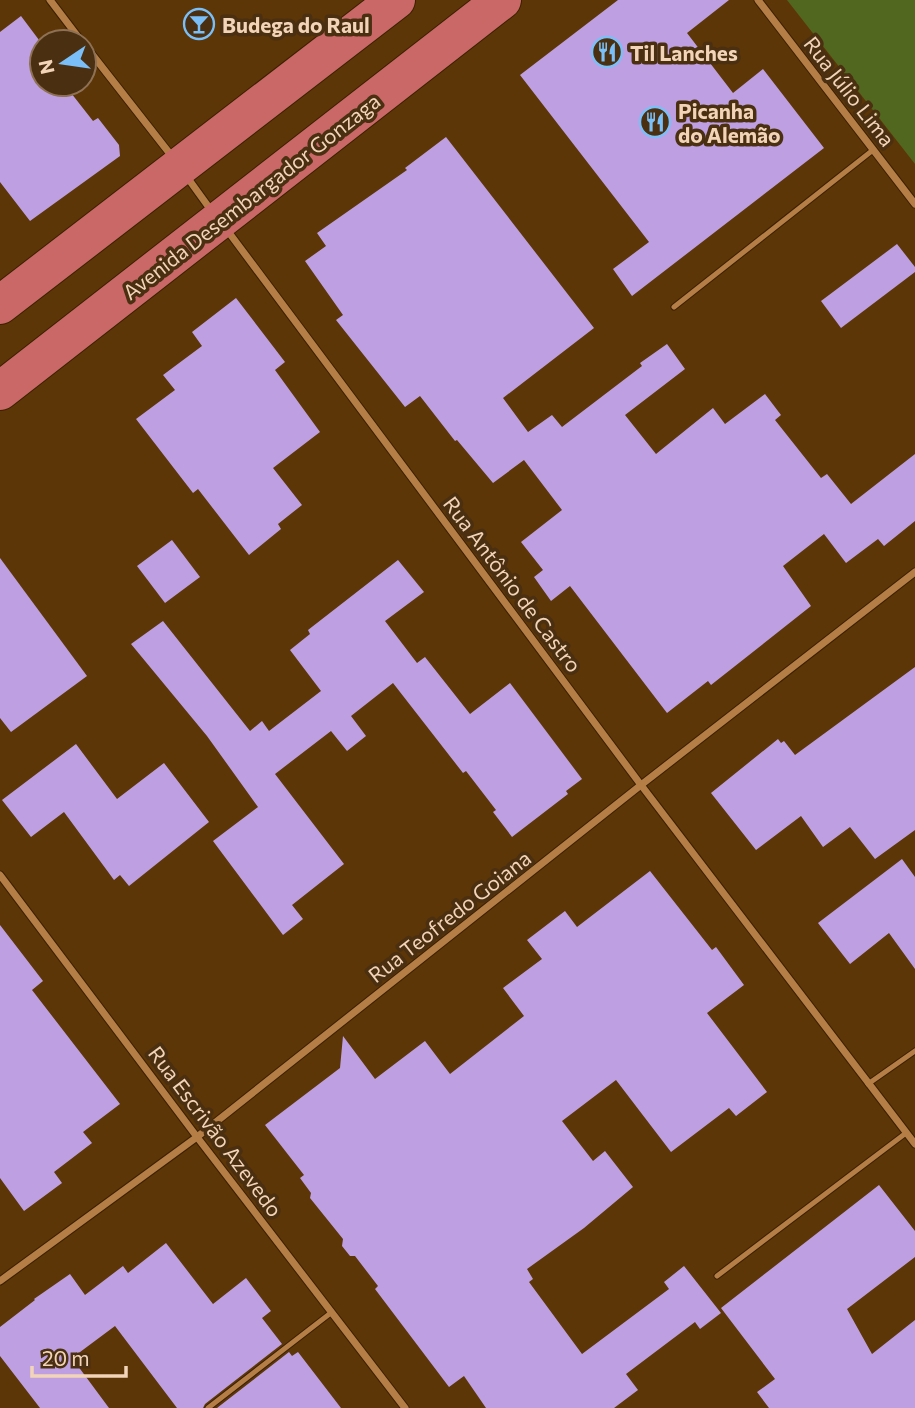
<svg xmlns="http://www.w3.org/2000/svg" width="915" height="1408" font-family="Commissioner,sans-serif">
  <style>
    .green { fill: #51671f }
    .building { fill: #bea0e2 }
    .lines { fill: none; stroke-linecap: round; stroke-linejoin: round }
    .service-casing { stroke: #3b2002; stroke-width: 7 }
    .minor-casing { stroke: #3b2002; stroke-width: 9 }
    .primary-casing { stroke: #3b2002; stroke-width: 40 }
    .service { stroke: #b57e47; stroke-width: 5 }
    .minor { stroke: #b57e47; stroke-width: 7 }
    .primary { stroke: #c96867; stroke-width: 38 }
    .labels { text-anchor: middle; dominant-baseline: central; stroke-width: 7; stroke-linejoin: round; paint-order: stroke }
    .poi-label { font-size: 21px; font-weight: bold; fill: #f2d4b9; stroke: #4b2f11; text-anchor: start }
    .street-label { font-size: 21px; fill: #f2d4b9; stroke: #4b2f11 }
  </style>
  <rect width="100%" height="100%" fill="#5d3607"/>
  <path class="green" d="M787,0h128v164z"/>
  <g class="building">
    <path d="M618,0h111l-42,33 46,60 30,-24 61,79 -192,148 -19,-27 36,-27 -129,-167z"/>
    <path d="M21,16l21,28v40h22l29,37 5,-3 21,27 1,11 -90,65 -30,-39v-150z"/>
    <path d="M446,137l148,191 -91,70 25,34 24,-17 10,12 80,-61 -2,-3 27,-19 18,25 -60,46 31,39 57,-46 12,16 40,-30 16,21 -6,5 46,58 6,-4 24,30 64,-50v67l-31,25 -6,-7 -32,24 -22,-29 -41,32 28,40 -100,79 -3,-4 -41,32 -97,-127 -19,15 -17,-24 9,-7 -22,-28 41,-32 -38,-50 -31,23 -36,-43 -2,1 -35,-45 -15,11 -69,-87 7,-5 -38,-54 21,-15 -9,-13 90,-63 -2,-2z"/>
    <path d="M897,244l18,23v5l-74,56 -20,-27z"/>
    <path d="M236,298l49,64 -10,8 45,62 -47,36 29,37 -24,19 3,5 -32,26 -51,-66 -5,4 -57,-74 39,-29 -12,-15 39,-29 -10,-14z"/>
    <path d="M172,540l28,37 -35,26 -28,-37z"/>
    <path d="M0,558l87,118 -76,56 -11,-14z"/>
    <path d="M398,560l26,32 -39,29 32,42 8,-6 45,57 40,-31 72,96 -16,12 2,3 -56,43 -19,-25 3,-2 -30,-39 -3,2 -70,-90 -42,33 15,20 -19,15 -16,-20 -56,43 69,90 -52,41 11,14 -20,16 -70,-94 45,-34 -51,-71 -76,-92 32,-23 87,110 12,-10 7,10 52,-40 -31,-41 20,-16 -2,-4z"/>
    <path d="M915,667v163l-40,29 -25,-32 -27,20 -22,-31 -45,34 -45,-57 67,-54 3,4 3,-2 11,14z"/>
    <path d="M76,744l41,55 47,-36 45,59 -80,64 -9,-11 -6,5 -50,-68 -33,25 -29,-37z"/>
    <path d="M902,859l13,18v92l-26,-36 -39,31 -32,-41z"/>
    <path d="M650,871l62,79 4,-3 28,38 -37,28 60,79 -31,24 -7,-8 -58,44 -55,-72 -54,41 31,40 12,-10 28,36 -49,41 -57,41 6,10 -4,3 53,72 87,-65 -5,-7 20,-16 37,47 -21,16 -5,-7 -69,52 12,16 -24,18h-128l-22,-32 -15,11 -74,-98 3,-3 -23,-30h-5l-8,-10 1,-7 -33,-41 1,-5 -11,-15 4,-3 -39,-50 75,-57 3,-32 32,43 50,-38 25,33 74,-58 -21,-28 39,-29 -15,-19 38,-29 12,16z"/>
    <path d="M0,925l43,56 -11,9 88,114 -37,28 9,11 -38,29 8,11 -38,28 -24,-33z"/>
    <path d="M879,1185l36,46v26l-68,52 25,45 43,-34v88h-146l-12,-16 18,-13 -54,-71z"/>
    <path d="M166,1243l47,61 33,-26 25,33 -9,7 20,26 -77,60 -2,4h-26l-62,-82 -43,32 37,50h-69l-40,-52v-29l35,-27 -1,-1 36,-25 15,21 38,-29 5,7z"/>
    <path d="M289,1352l3,4 6,-4 43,56h-124z"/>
  </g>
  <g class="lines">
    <g class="service-casing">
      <g id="service">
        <path d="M674,307l199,-157"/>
        <path d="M868,1084l47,-33"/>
        <path d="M717,1276l189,-143"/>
        <path d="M208,1408l124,-96"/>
      </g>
    </g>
    <g class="minor-casing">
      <g id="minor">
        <path d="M50,0l32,42"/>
        <path d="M758,0l157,204"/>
        <path d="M84,44l90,115"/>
        <path d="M187,177l26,36"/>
        <path d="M227,230l414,555 274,359"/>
        <path d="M0,875l197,262 208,271"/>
        <path d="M0,1281l197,-144 444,-352 274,-213"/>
      </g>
    </g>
    <g class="primary-casing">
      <g id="primary">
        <path d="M0,305l396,-305"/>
        <path d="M0,391l502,-391"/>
      </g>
    </g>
    <use href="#service" class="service"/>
    <use href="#minor" class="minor"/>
    <use href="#primary" class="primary"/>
  </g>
  <defs>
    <g id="bar-ring" transform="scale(1.575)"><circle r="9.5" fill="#4b2f11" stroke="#7abff8" stroke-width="1.5"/><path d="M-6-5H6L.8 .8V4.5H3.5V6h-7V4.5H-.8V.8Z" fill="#7abff8"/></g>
    <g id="restaurant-ring" transform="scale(1.575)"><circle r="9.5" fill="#4b2f11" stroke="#7abff8" stroke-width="1.5"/><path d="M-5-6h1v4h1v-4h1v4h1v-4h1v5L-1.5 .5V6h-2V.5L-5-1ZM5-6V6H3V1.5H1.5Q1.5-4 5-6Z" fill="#7abff8"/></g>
  </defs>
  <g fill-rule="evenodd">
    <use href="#bar-ring" x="199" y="24"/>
    <use href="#restaurant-ring" x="607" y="52"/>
    <use href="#restaurant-ring" x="655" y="122"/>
  </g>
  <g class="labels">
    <g class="poi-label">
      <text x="222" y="24">Budega do Raul</text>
      <text x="630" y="52">Til Lanches</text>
      <text x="678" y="110">Picanha<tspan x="678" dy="24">do Alemão</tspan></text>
    </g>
    <g class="street-label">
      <text transform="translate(850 91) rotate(52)">Rua Júlio Lima</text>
      <text transform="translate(251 196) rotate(-38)">Avenida Desembargador Gonzaga</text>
      <text transform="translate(513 584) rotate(53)">Rua Antônio de Castro</text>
      <text transform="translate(449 916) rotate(-38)">Rua Teofredo Goiana</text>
      <text transform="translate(216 1131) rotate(53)">Rua Escrivão Azevedo</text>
    </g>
  </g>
  <g transform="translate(63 63) rotate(257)"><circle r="33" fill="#4b2f11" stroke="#8e7154" stroke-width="2"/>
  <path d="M0-5L12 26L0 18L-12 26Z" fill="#7abff8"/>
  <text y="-10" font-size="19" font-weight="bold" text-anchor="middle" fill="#f2d4b9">N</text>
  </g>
  <path d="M32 1366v10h94v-10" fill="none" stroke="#f2d4b9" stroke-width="3.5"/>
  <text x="42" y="1366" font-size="21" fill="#f2d4b9" stroke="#4b2f11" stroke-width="5" paint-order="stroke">20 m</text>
</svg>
